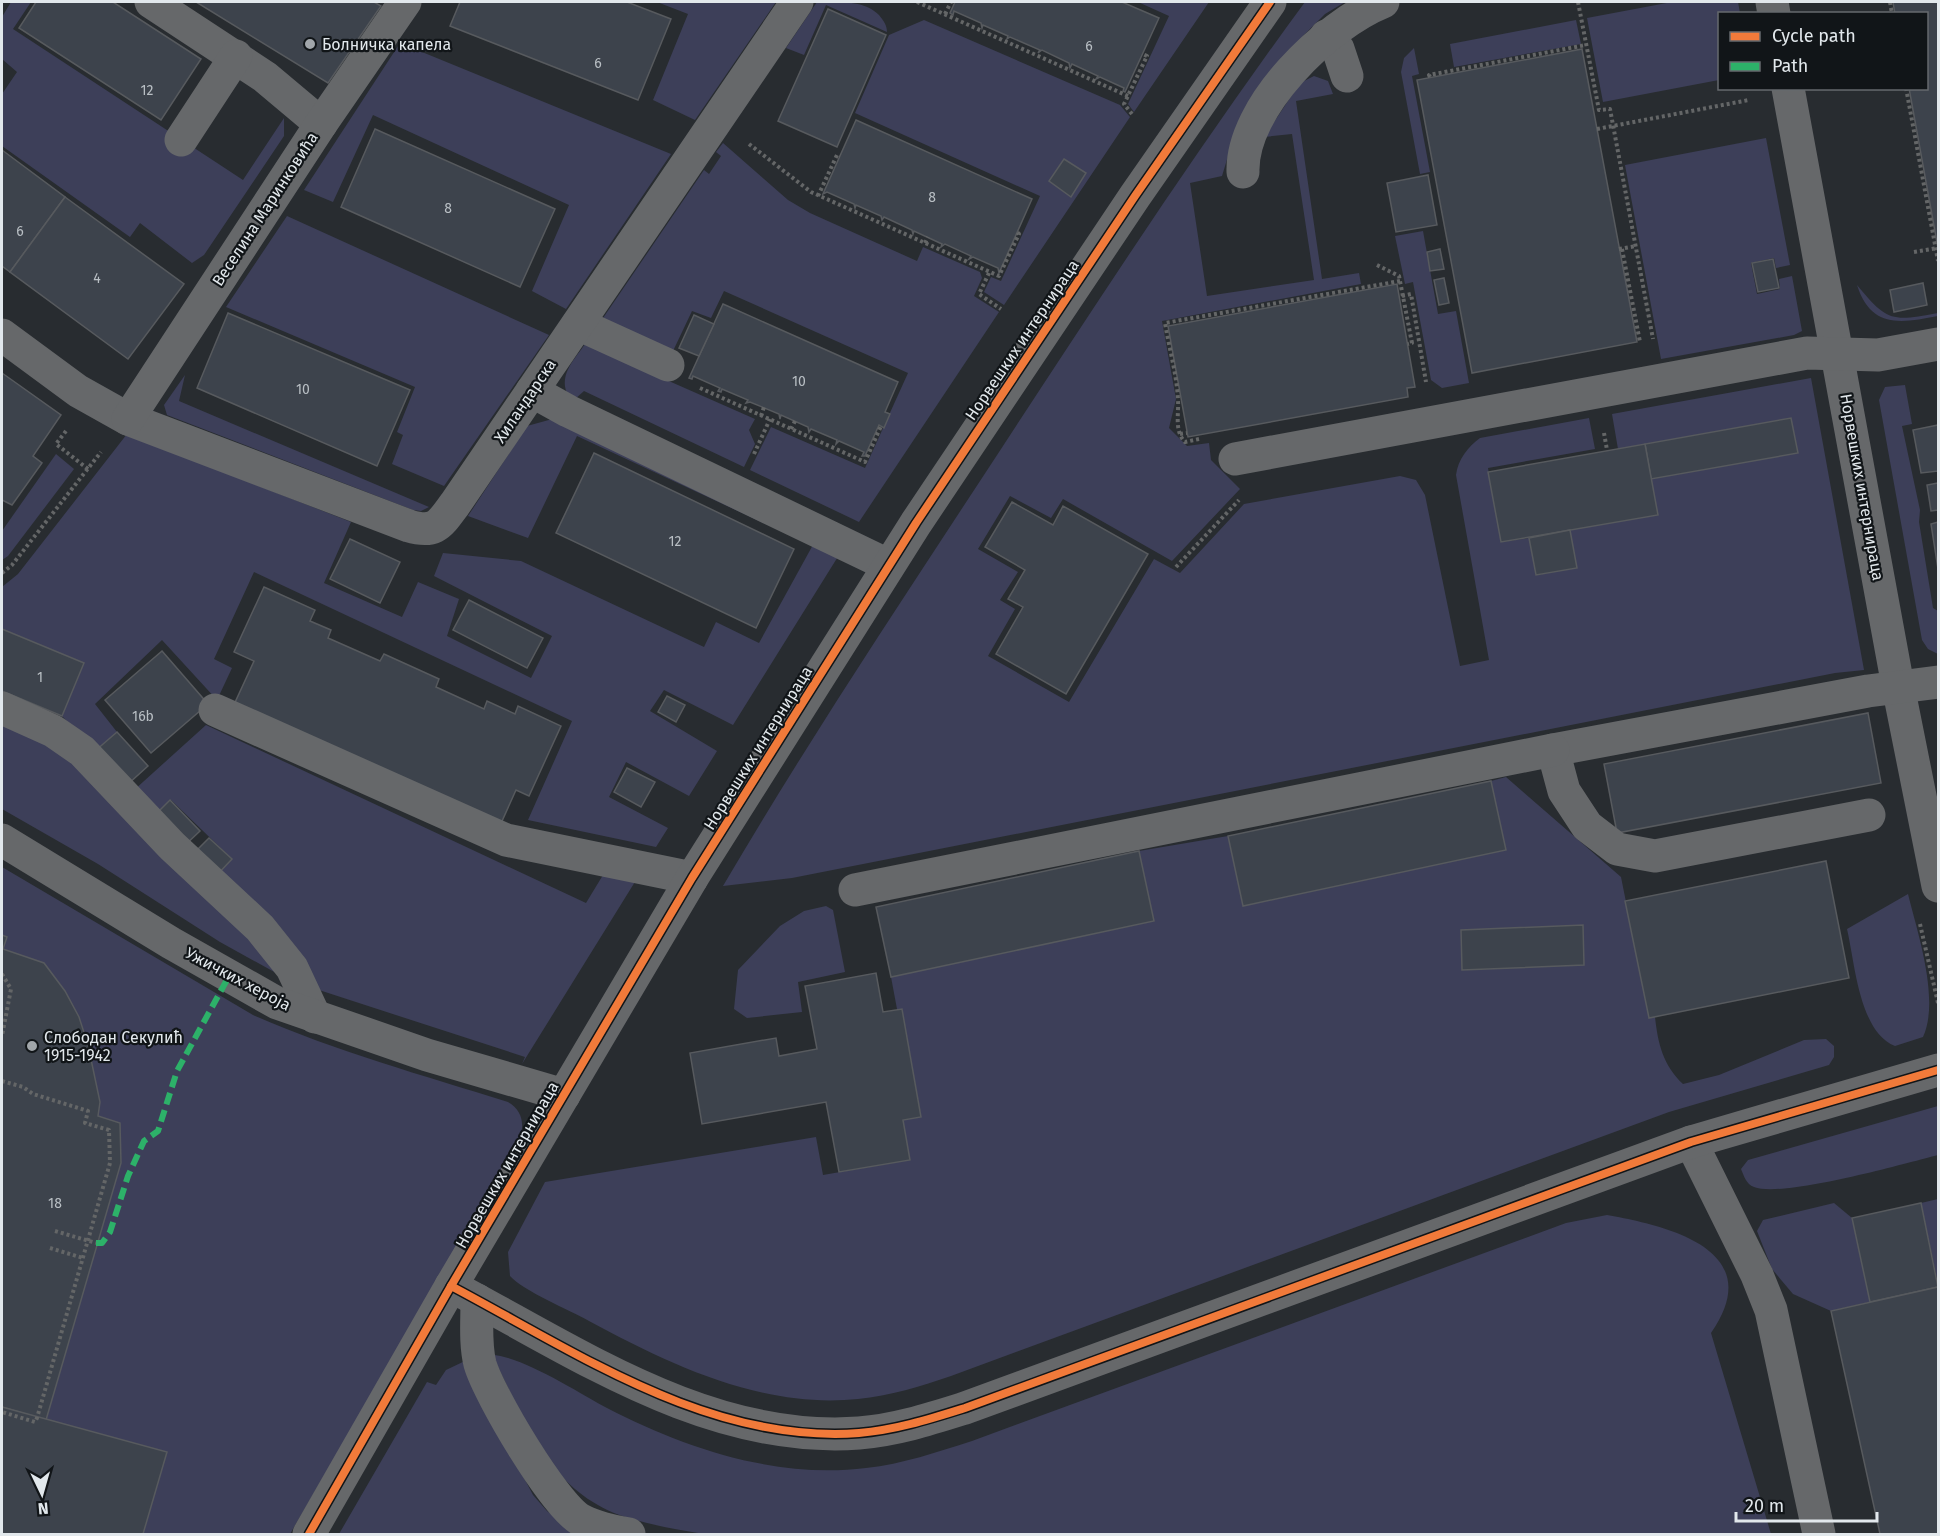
<svg xmlns="http://www.w3.org/2000/svg" width="1940" height="1536" font-family="'Fira Sans',sans-serif">
  <style>
    .green { fill: #3d3f59 }
    .building { fill: #3d434c; stroke: #575a5e; stroke-width: 1.5 }
    .lines { fill: none; stroke-linecap: round; stroke-linejoin: round }
    .path { stroke: #646667; stroke-width: 4; stroke-dasharray: 3 3; stroke-linecap: butt }
    .minor { stroke: #66686a; stroke-width: 33 }
    .quiet { stroke: #2db169; stroke-width: 6; stroke-dasharray: 12 6; stroke-linecap: butt }
    .cycleway-casing { stroke: #111518; stroke-width: 11 }
    .cycleway { stroke: #f17a3a; stroke-width: 8 }
    .poi-dot { fill: #a1a6aa; stroke: #111518; stroke-width: 2 }
    .labels { text-anchor: middle; dominant-baseline: central; stroke-width: 4.5; stroke-linejoin: round; paint-order: stroke }
    .number-label { font-size: 14px; fill: #b9bfc4 }
    .poi-label { font-size: 16px; fill: #e2e8ec; stroke: #111518; text-anchor: start }
    .street-label { font-size: 16px; fill: #e2e8ec; stroke: #111518 }
  </style>
  <rect width="100%" height="100%" fill="#282c30"/>
  <g class="green">
    <path d="M11,2h20l-18,27 230,151 41,-62v18l-80,119 -12,8 -52,-40 -10,14 -128,-91v-52l15,-22 -15,-13v-42z"/>
    <path d="M657,2h119l-81,118 -42,-20 35,-86z"/>
    <path d="M817,2c22,0 48,-2 62,13 4,5 8,10 8,17l-61,-27 -22,50 -18,-7z"/>
    <path d="M1138,2h71l-75,110 -6,-8 41,-88z"/>
    <path d="M1305,2h40l-20,12 -22,22 -64,84 -17,56 -32,7 17,113 107,-16 -22,-146 -28,3 36,-54 14,-7 14,5 5,13 -37,7 26,178 37,-6 2,11 -199,37 14,78 -7,29 18,18 22,-3 2,17 29,29 -68,72 -109,-62 -12,19 -41,-22 -32,53 40,23 -18,28 15,9 -27,47 81,46 85,-143 26,14 64,-69 156,-28 16,4 9,15 35,171 29,-6 -33,-185c2,-16 12,-28 24,-37l109,-20 6,31 -107,19 13,74 28,-4 7,37 40,-7 -6,-38 81,-51 147,-27 -7,-34 -173,31 -6,-35 199,-36 53,292 -29,3 -1043,205 -69,8c88,-150 185,-295 280,-440 98,-150 196,-300 302,-444z"/>
    <path d="M1672,2h66l2,11 -20,1 -1,66 -116,22 -16,-84z"/>
    <path d="M924,20l196,85 10,12 -126,188 -20,-13 7,-15 10,4 39,-85 -185,-83 34,-78z"/>
    <path d="M1576,20l5,24 -127,23 -4,-23z"/>
    <path d="M400,43l271,111 -105,155 -34,-18 37,-86 -196,-90 -40,87 -29,-12z"/>
    <path d="M1414,48l5,26 -7,2 18,96 -10,2 -19,-102 3,-14z"/>
    <path d="M1766,138l24,127 -14,3 -2,-10 -23,5 6,31 23,-5 -1,-10 13,-3 10,55 -8,4 -133,24 -36,-194z"/>
    <path d="M723,143l65,57 22,13 107,48 6,-14 57,25 2,6 -8,18 25,16 -140,210 -109,-52 21,-43 94,41 43,-95 -184,-82 -13,27 -19,-7 -19,40 -72,-30 103,-151 5,4 12,-18 -5,-4z"/>
    <path d="M287,216l262,119 -105,151 -52,-22 11,-29 -6,-3 18,-45 -189,-80z"/>
    <path d="M1423,231l15,83 18,-3 13,72 -27,5 -11,-8 -18,-98 -8,2 -10,-48z"/>
    <path d="M1857,285c31,38 36,36 81,28v3c-37,7 -67,13 -81,-31z"/>
    <path d="M585,344l170,75 -6,11 6,14 -11,23 -160,-76 -9,8 -8,-6c-8,-19 8,-34 18,-49z"/>
    <path d="M185,375l-6,26 250,106 -8,4 -8,-1 -246,-95 -3,-10z"/>
    <path d="M1905,385l7,39 -10,2 18,84 -1,12 14,86 5,3v43l-10,-5 -6,-9 -43,-240 6,-13z"/>
    <path d="M556,418l216,109 -195,-91 -49,102 -60,-22 59,-90z"/>
    <path d="M127,434l224,88 -27,61 78,34 16,-35 41,17 -12,37 84,42 21,-42 -118,-60 9,-23 78,8 183,86 12,-25 43,21 55,-100 25,12 -106,170 -69,-35 -14,21 67,40 -28,45 -63,-34 -17,35 59,31 -12,19 -128,-27 44,-99 -318,-149 -40,87 18,9 -15,32 -55,-60 -67,64 22,28 -22,19 -33,-35 22,-53 -82,-34v-42l16,-13z"/>
    <path d="M56,454l18,15 -66,87 -6,4v-29z"/>
    <path d="M2,719l81,45 204,215 -67,-37 -122,-78 -96,-55z"/>
    <path d="M206,725l380,178 17,-28 35,2 -116,187 3,-7 -206,-67 -103,-114 16,-17 -61,-59 -17,16 -21,-25z"/>
    <path d="M1506,777l115,100 28,140h6c3,27 8,48 28,67l36,-9 85,-35 22,-1 8,7v11l-5,8 -160,47 -718,264c-30,10 -61,20 -93,23 -96,10 -187,-34 -269,-78 -19,-11 -66,-30 -79,-45l-2,-24 37,-70 271,-45 7,38 86,-15 -6,-40 18,-4 -19,-107h-5l-6,-32 263,-56 -15,-70 89,-15 15,70 262,-56 -14,-69z"/>
    <path d="M2,867l251,148c82,36 169,60 255,87 15,9 17,23 11,40l-229,392h-148l23,-81 -119,-33 50,-303 -53,-154 -41,-12z"/>
    <path d="M1908,894c10,40 32,106 15,143l-28,9c-36,-14 -40,-83 -48,-117z"/>
    <path d="M826,906l7,4 12,62 -47,10 4,30 -55,6 -13,-9 4,-39 42,-44 24,-15z"/>
    <path d="M1938,1106v49c-35,9 -155,43 -184,32 -8,-3 -10,-11 -13,-18l7,-9z"/>
    <path d="M1938,1199v85l-17,-81z"/>
    <path d="M1834,1203l18,15 18,84 -39,9 -38,-17 -21,-25 -15,-38 6,-11z"/>
    <path d="M1607,1215c62,11 162,35 104,118l60,201h-1067c-24,-4 -48,-8 -72,-15 -82,-23 -105,-95 -140,-164 30,1 87,38 115,53 79,41 170,71 259,60 37,-4 71,-16 106,-27l594,-218z"/>
    <path d="M467,1360l8,24 58,111 14,16 32,23h-240l88,-152 9,3 10,-15z"/>
  </g>
  <g class="building">
    <path d="M36,2h77l88,57 -40,61 -142,-92z"/>
    <path d="M196,2h178l7,4 -53,77z"/>
    <path d="M460,2h167l44,17 -33,81 -188,-74z"/>
    <path d="M955,2h167l37,16 -34,74 -2,-1 1,-3 -24,-11 -4,2 2,-3 -26,-12 -2,4 -1,-5 -27,-13 -4,3 2,-3 -30,-13 -3,2 1,-3 -25,-11 -1,3 -1,-5 -27,-12 -1,4 -3,-2z"/>
    <path d="M1893,2h45v246l-29,-160h17v-74h-31z"/>
    <path d="M828,9l58,26 -49,112 -59,-26z"/>
    <path d="M1582,49l55,293 -165,31 -55,-293z"/>
    <path d="M856,120l176,79 -33,74 -1,-5 -25,-11 -4,2 2,-3 -26,-12 -4,3 1,-3 -28,-13 -1,3 -1,-4 -28,-13 -2,3 -1,-4 -25,-11 -1,3 -1,-4 -27,-12 -4,2z"/>
    <path d="M375,129l180,80 -35,78 -179,-80z"/>
    <path d="M2,150l63,47 -55,75 -8,-6z"/>
    <path d="M1064,159l22,14 -15,24 -22,-16z"/>
    <path d="M1428,175l9,50 -41,7 -9,-49z"/>
    <path d="M65,197l119,87 -56,75 -118,-87z"/>
    <path d="M1440,249l4,20 -14,2 -3,-19z"/>
    <path d="M1773,259l6,29 -21,4 -6,-29z"/>
    <path d="M1444,278l5,25 -10,2 -5,-25z"/>
    <path d="M1923,283l4,22 -33,7 -4,-22z"/>
    <path d="M1397,284l18,103 -8,1 1,9 -220,40 -20,-111z"/>
    <path d="M723,304l175,78 -13,30 5,2 -6,14 -5,-3 -14,31h-3l2,-4 -25,-11 -3,3 1,-4 -26,-11 -2,3 -1,-5 -27,-12 -1,4 -1,-5 -29,-12 -4,1 2,-3 -26,-11 -1,3 -3,-1 2,-3 -27,-12 -1,3 -3,-1z"/>
    <path d="M228,313l182,77 -33,76 -180,-78z"/>
    <path d="M694,315l20,9 -15,32 -20,-8z"/>
    <path d="M2,373l59,42 -28,41 9,7 -30,42 -10,-5z"/>
    <path d="M1791,418l7,35 -147,26 -6,-35z"/>
    <path d="M1938,425v49v-3l-17,2 -8,-43z"/>
    <path d="M1645,444l13,71 -157,27 -13,-70z"/>
    <path d="M594,453l200,96 -38,79 -200,-95z"/>
    <path d="M1938,483v27l-7,1 -4,-26z"/>
    <path d="M1012,502l41,23 10,-19 85,48 -82,140 -70,-40 27,-47 -15,-8 17,-29 -40,-23z"/>
    <path d="M1938,522v47l-7,-45z"/>
    <path d="M1570,530l7,38 -41,7 -7,-37z"/>
    <path d="M350,539l50,23 -20,41 -50,-24z"/>
    <path d="M264,587l51,23 -5,11 21,9 -3,8 52,23 4,-7 55,25 -3,8 48,22 3,-8 28,13 3,-8 43,20 -32,70 -13,-6 -18,40 -266,-121 22,-48 -20,-9z"/>
    <path d="M469,600l74,38 -16,30 -74,-38z"/>
    <path d="M2,629l82,34 -22,53 -60,-25z"/>
    <path d="M162,651l46,53 -57,49 -46,-53z"/>
    <path d="M667,696l18,9 -9,17 -18,-10z"/>
    <path d="M1868,713l13,70 -264,50 -13,-69z"/>
    <path d="M117,732l31,34 -21,19 -32,-34z"/>
    <path d="M627,768l28,14 -14,25 -27,-15z"/>
    <path d="M1491,781l15,69 -263,56 -15,-70z"/>
    <path d="M170,800l30,31 -17,16 -29,-31z"/>
    <path d="M209,838l23,21 -16,17 -23,-22z"/>
    <path d="M1139,851l15,70 -263,56 -15,-70z"/>
    <path d="M1826,861l23,117 -200,40 -24,-117z"/>
    <path d="M1583,925l1,40 -122,5 -1,-40z"/>
    <path d="M2,935l5,2 -4,12 41,14 21,28 14,26 9,28 12,57 -2,14 22,7 1,40 -75,257 -44,-13z"/>
    <path d="M876,973l7,39 19,-3 19,108 -18,3 7,40 -71,12 -13,-70 -124,22 -12,-71 86,-15 3,18 38,-7 -12,-63z"/>
    <path d="M1921,1203l17,84 -68,15 -18,-84z"/>
    <path d="M1938,1287v247h-58l-49,-223z"/>
    <path d="M2,1407l165,45 -24,82h-141z"/>
  </g>
  <g class="lines">
    <g class="path">
      <path d="M917,2l211,94"/>
      <path d="M1578,2l21,108 11,-1 43,230"/>
      <path d="M1890,2l2,12"/>
      <path d="M945,14l6,-12"/>
      <path d="M1430,77l-1,-2 157,-30"/>
      <path d="M1906,88l32,173"/>
      <path d="M1132,114l-8,-10 23,-48 -4,-2"/>
      <path d="M1597,129l152,-29"/>
      <path d="M749,144l62,48 188,84 20,-42 -2,-2"/>
      <path d="M818,196l19,-41 3,1"/>
      <path d="M925,243l3,-6"/>
      <path d="M1619,249l17,-3"/>
      <path d="M1622,249l18,93"/>
      <path d="M1914,252l24,-4"/>
      <path d="M1377,265l22,11 13,67 -4,1"/>
      <path d="M989,273l-10,21 22,15"/>
      <path d="M1402,296l9,-2 15,88"/>
      <path d="M700,388l165,74 16,-36"/>
      <path d="M761,416l3,-9"/>
      <path d="M791,429l4,-8"/>
      <path d="M66,431l-10,13 32,25"/>
      <path d="M1604,433l3,17"/>
      <path d="M1180,434l7,-1"/>
      <path d="M1199,439l-14,3c-11,-11 -6,-29 -7,-42 -1,-25 -9,-52 -13,-77l235,-42"/>
      <path d="M754,454l16,-35"/>
      <path d="M1176,567l63,-67"/>
      <path d="M2,573l10,-8 89,-113"/>
      <path d="M1920,924l18,79"/>
      <path d="M2,974l9,15 -9,47"/>
      <path d="M2,1081l21,6 10,7 55,17 -3,12 24,7 1,33 -73,255 -2,4 -33,-10"/>
      <path d="M55,1231l41,12"/>
      <path d="M50,1248l33,10"/>
    </g>
    <g class="minor">
      <path d="M151,2l114,75 56,47"/>
      <path d="M1772,2l2,12"/>
      <path d="M1326,36l12,13 9,27"/>
      <path d="M1788,88l110,598 40,200"/>
      <path d="M181,140l55,-84"/>
      <path d="M1243,172c-2,-65 83,-147 140,-170"/>
      <path d="M578,324l90,41"/>
      <path d="M2,335l76,56 50,28 281,107c27,8 31,-2 46,-22l342,-502"/>
      <path d="M532,391l36,20 320,154"/>
      <path d="M128,419l193,-295 84,-122"/>
      <path d="M1235,459l572,-106 71,2 60,-11"/>
      <path d="M2,708l51,23 29,20 90,95 88,82 32,40 23,49"/>
      <path d="M215,710l291,130 186,38"/>
      <path d="M1869,815l-214,41 -38,-7 -30,-23 -23,-35 -11,-41 315,-59 70,-9"/>
      <path d="M2,840l169,103 106,60 150,52 137,40"/>
      <path d="M855,890l698,-140"/>
      <path d="M1691,1142l66,133 14,35 48,224"/>
      <path d="M451,1286c127,67 258,158 408,147 37,-3 71,-14 106,-25l726,-266 247,-72"/>
      <path d="M477,1300c0,21 -2,44 3,64 9,31 74,141 101,156 15,8 32,11 48,14"/>
      <path d="M309,1534l142,-248 241,-408 224,-355 219,-327 135,-194"/>
    </g>
    <path class="quiet" d="M96,1243h6l8,-11 18,-56 16,-35 14,-10 19,-60 52,-95"/>
    <g class="cycleway-casing">
      <g id="cycleway">
        <path d="M451,1286c127,67 258,158 408,147 37,-3 71,-14 106,-25l726,-266 247,-72"/>
        <path d="M309,1534l142,-248 241,-408 224,-355 219,-327 135,-194"/>
      </g>
    </g>
    <use href="#cycleway" class="cycleway"/>
  </g>
  <g class="poi-dot">
    <circle cx="310" cy="44" r="6"/>
    <circle cx="32" cy="1046" r="6"/>
  </g>
  <g class="labels">
    <g class="number-label">
      <text x="1089" y="46">6</text>
      <text x="598" y="63">6</text>
      <text x="147" y="90">12</text>
      <text x="932" y="197">8</text>
      <text x="448" y="208">8</text>
      <text x="20" y="231">6</text>
      <text x="97" y="278">4</text>
      <text x="799" y="381">10</text>
      <text x="303" y="389">10</text>
      <text x="675" y="541">12</text>
      <text x="40" y="677">1</text>
      <text x="143" y="716">16b</text>
      <text x="55" y="1203">18</text>
    </g>
    <g class="poi-label">
      <text x="322" y="44">Болничка капела</text>
      <text x="44" y="1037">Слободан Секулић<tspan x="44" dy="18">1915-1942</tspan></text>
    </g>
    <g class="street-label">
      <text transform="translate(265 209) rotate(-57)">Веселина Маринковића</text>
      <text transform="translate(1022 340) rotate(-56)">Норвешких интернираца</text>
      <text transform="translate(525 401) rotate(-56)">Хиландарска</text>
      <text transform="translate(1862 487) rotate(80)">Норвешких интернираца</text>
      <text transform="translate(758 748) rotate(-58)">Норвешких интернираца</text>
      <text transform="translate(238 979) rotate(28)">Ужичких хероја</text>
      <text transform="translate(507 1165) rotate(-60)">Норвешких интернираца</text>
    </g>
  </g>
  <rect width="1940" height="1536" fill="none" stroke="#e2e8ec" stroke-width="6"/>
  <rect x="1718" y="12" width="210" height="78" fill="#111518" stroke="#65696d" stroke-width="1.5"/>
  <rect x="1730" y="32" width="30" height="9" fill="#f17a3a" stroke="#65696d" stroke-width="1.5"/>
  <text x="1772" y="42" font-size="18" fill="#e2e8ec">Cycle path</text>
  <rect x="1730" y="62" width="30" height="9" fill="#2db169" stroke="#65696d" stroke-width="1.5"/>
  <text x="1772" y="72" font-size="18" fill="#e2e8ec">Path</text>
  <g transform="translate(42 1494) rotate(175)" stroke="#111518" stroke-width="4.5" paint-order="stroke">
  <path d="M0-4.5L10 22L0 15L-10 22Z" fill="#e2e8ec"/>
  <text y="-9" font-size="16" font-weight="bold" text-anchor="middle" fill="#e2e8ec">N</text>
  </g>
  <path d="M1736 1512v9h141v-9" fill="none" stroke="#e2e8ec" stroke-width="3"/>
  <text x="1745" y="1512" font-size="18" fill="#e2e8ec" stroke="#111518" stroke-width="4.5" paint-order="stroke">20 m</text>
</svg>
